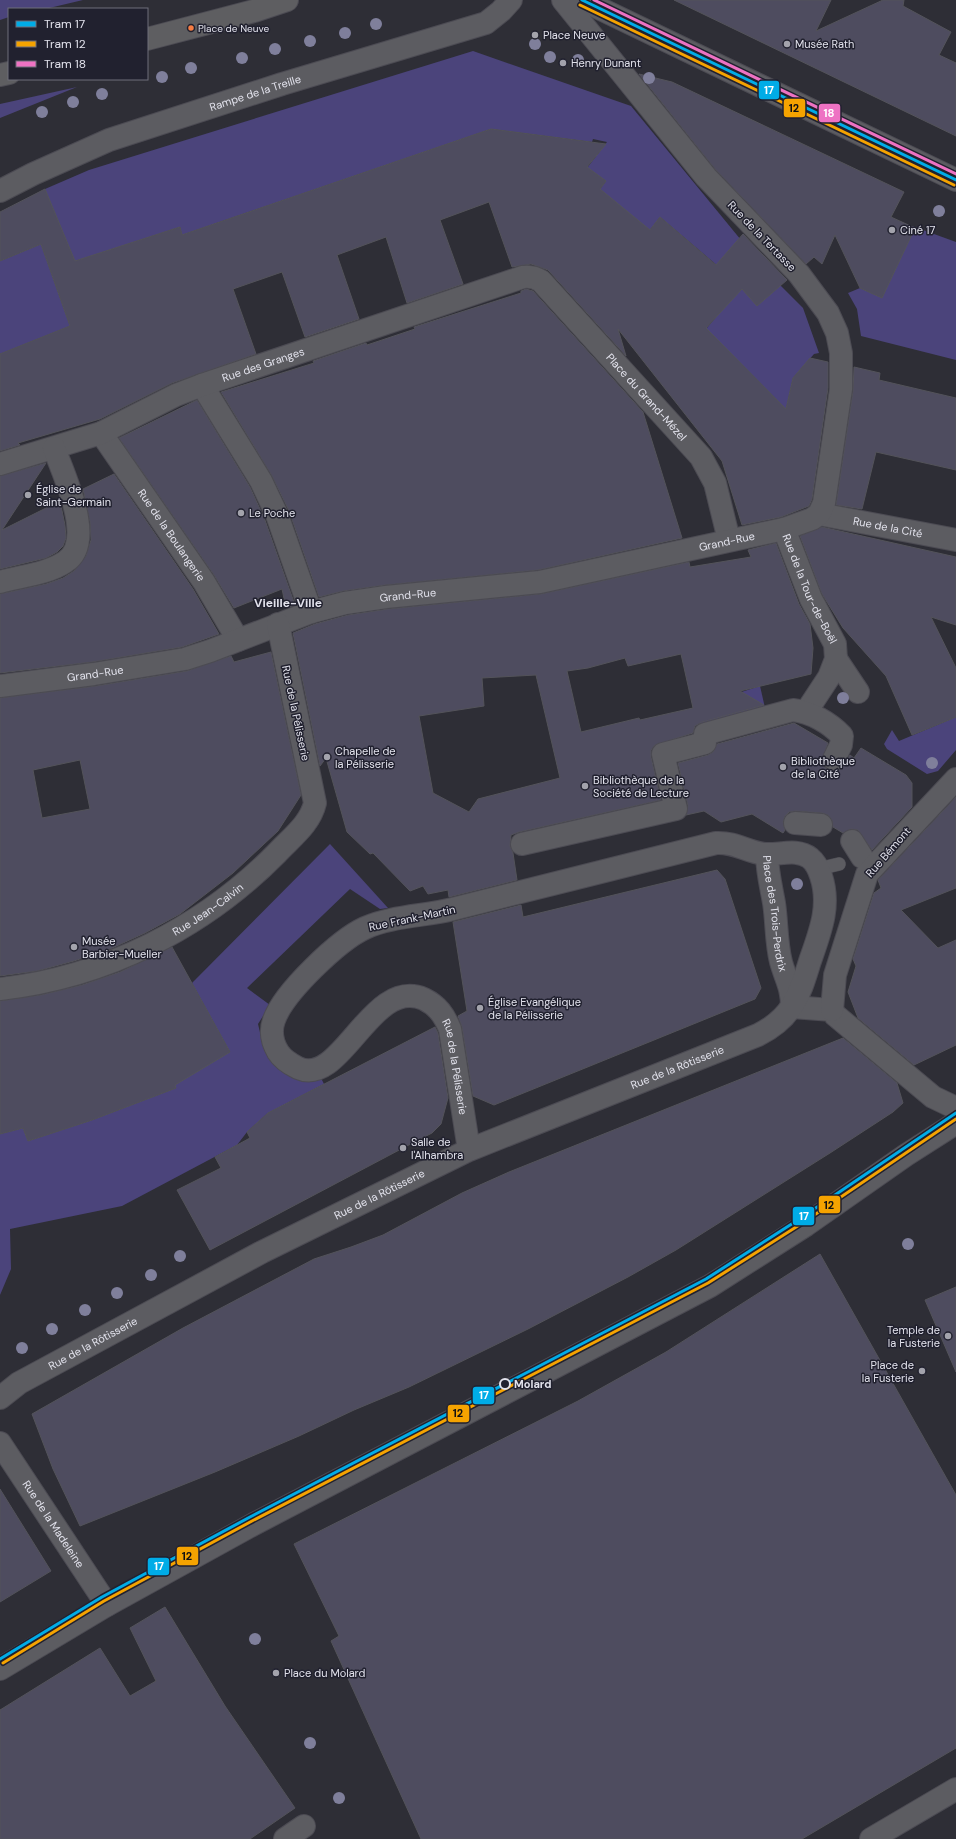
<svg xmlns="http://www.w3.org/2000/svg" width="956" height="1839" font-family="'DM Sans',sans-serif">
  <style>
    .green { fill: #4b447b }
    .building { fill: #4e4c5f; stroke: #53535a; fill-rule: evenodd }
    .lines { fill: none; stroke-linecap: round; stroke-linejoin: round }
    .lane-casing { stroke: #4c4b53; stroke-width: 14 }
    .street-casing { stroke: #4c4b53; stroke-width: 24 }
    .secondary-casing { stroke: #4c4b53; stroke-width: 24 }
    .lane { stroke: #5c5c61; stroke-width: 13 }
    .street { stroke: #5c5c61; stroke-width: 22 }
    .secondary { stroke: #5e5e61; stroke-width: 22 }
    .tram-1-casing { stroke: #21212f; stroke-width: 6 }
    .tram-2-casing { stroke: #21212f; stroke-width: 6 }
    .tram-3-casing { stroke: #21212f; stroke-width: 6 }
    .tram-1 { stroke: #00ace7; stroke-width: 3 }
    .tram-2 { stroke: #f5a300; stroke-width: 3 }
    .tram-3 { stroke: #ee72c3; stroke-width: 3 }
    .tree { fill: #7f7f9b }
    .bus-dot { fill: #f77d43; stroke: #21212f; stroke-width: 1.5 }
    .poi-dot { fill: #a3a3ac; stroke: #21212f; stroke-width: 1.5 }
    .stop-dot { fill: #21212f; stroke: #e2e2ec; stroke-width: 2 }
    .labels { text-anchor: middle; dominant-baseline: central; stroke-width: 3; stroke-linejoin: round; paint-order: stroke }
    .bus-label { font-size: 10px; fill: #e2e2ec; stroke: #21212f; text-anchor: start }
    .poi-label { font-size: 11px; fill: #e2e2ec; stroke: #21212f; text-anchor: start }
    .street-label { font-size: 11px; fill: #e2e2ec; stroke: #21212f }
    .stop-label { font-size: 11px; font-weight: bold; fill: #e2e2ec; stroke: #21212f; text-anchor: start }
    .neighbourhood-label { font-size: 12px; font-weight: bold; fill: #e2e2ec; stroke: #21212f }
    .line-badge { stroke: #21212f; stroke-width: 1.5 }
    .badge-label { font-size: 11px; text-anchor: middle; font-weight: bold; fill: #fff }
    .pale-badge-label { font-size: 11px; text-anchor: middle; font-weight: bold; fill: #111 }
  </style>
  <rect width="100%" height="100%" fill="#2e2e36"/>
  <g class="green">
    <path d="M0,0h83l-38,9h-36v8l-9,3z"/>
    <path d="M473,51l158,55 110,134c-11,8 -17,15 -22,27l-59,-50 -10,13 -56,-33 12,-16 -19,-13 20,-26 -14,-3 -1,3 -101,-13 -309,106 -2,-8 -110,36 -25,-74 44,-19z"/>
    <path d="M77,87l-77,31v-14z"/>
    <path d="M912,226l44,16v118l-95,-24 -4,-27 -9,-16 12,-5 18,8 35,-64z"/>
    <path d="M41,244l29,82 -70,28v-93z"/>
    <path d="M781,286l22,22 16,45 -5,1 -21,24 -7,31 -80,-80 35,-42z"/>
    <path d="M760,686l5,22 -64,18 -6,-19z"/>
    <path d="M956,717v33l-18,21 -11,3 -40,-25 -3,-5 8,-14 7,11z"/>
    <path d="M330,844l58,64 -8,1 -30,-20 -103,99 23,17 -12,19 6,25 14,19 43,10 3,6 -56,29 -21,19 -10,13 -115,61 -112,23 1,40 -11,26v-161l23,-6 5,13 64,-21 84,-32 -3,-7 57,-29 -38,-69z"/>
  </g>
  <g class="building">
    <path d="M674,0h157l-15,31 67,-31h21l-1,6 48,26 -12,23 17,8v73z"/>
    <path d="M639,74l33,8 232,110 -13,25 24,11 -33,70 -22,-10 -25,-53 -13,29 -8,-7 -8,7 -91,-95z"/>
    <path d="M491,129l115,15 -19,23 19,14 -6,8 50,41 10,-13 56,48 27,-31 44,46 -30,26 -15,-17 -36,39 80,81 7,-31 17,-20 18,4v26l-16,111 -3,7 -28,11 -39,8 -20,-64 -104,-132 8,27 -78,-86 -17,-6 -19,3 -23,-65 -49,18 23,64 -56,19 -21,-66 -49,18 22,64 -54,18 -23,-65 -49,17 23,65 -84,29 -72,36 -82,24 2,2 -20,6v-97l70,-28 -29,-82 -41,17v-49l45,-23 30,72 105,-34 2,8z"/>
    <path d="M526,289l7,2 110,121 39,126 -144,32 -153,15 -42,6 -24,6 -30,-86 -17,-35 -51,-84 93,-29 -1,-2 53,-18 1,2 48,-16 -1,-2 107,-34v-2z"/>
    <path d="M854,367l26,6 -1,7 77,18v72l-80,-18 -14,57 -26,-4 17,-114z"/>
    <path d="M197,400l53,87 15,33 30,85 -9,3 -4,-19 -48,19 -20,-33 -95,-137z"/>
    <path d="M46,463l-44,67 58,-29 5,24 1,13 -3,8 -6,6 -11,6 -46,11v-93z"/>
    <path d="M114,474l79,115 26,45 -37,13 -90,15 -92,11v-79l46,-10 17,-6 11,-7 12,-15 5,-16 -1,-18 -7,-33z"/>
    <path d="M822,527l134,30v68l-25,-8 25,51v49l-44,18 -26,-59 -43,-48 -21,-34 -22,-58z"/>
    <path d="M776,543l23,61 11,20 3,24 -2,26 -71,17 24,14 -62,17 -7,4 -2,7 -38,12 -4,5v7l10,43 -142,32 -8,3 -1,11 3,7 4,27 -68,17 -1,-7 -20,4 -5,-8 -13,5 -37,-38 -3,1 -23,-22 -21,-74 -6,8 -27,-133 22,-9 33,-9 40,-6 153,-15 148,-32 1,5 61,-10 -3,-7zM681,654l12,54 -53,12 -1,-2 -58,14 -14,-61 21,-3 37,-10 3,8zM536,675l24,103 -82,21 -9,13 -36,-19 -14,-77 65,-10 -2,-28z"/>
    <path d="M271,652l30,143 -23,36 -45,42 -53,41 -35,19 -35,16 -36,12 -37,10 -37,5v-278l96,-12 91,-15 44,-15 3,6zM80,760l10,49 -48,9 -9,-48z"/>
    <path d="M794,723l34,20 -6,16 1,7 6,4 6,1 6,-2 9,-14 4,3 7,-10 45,27 6,8v24l-40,43 -14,-20 -7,-1 -8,4 -10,-6 -1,-7 -4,-5 -6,-2 -26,-2 -7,1 -4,4 -2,6 2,8 -2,3 -31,-19 -31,8 -17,-11 -18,4 2,-9 -10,-43 30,-8 5,-3 4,-8z"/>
    <path d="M956,797v91l-55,22 37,38 18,-8v105l-42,20 -56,-47 -10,-26 8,-26 -3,-7 21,-66 7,-5 -3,-8z"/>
    <path d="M717,870l8,9 36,109 -6,11 -261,106 -21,-9 -11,-69 -4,-11 9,-5 -14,-89 68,-17 2,12z"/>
    <path d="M172,947l58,105 -55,33 1,3 -84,32 -64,21 -5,-13 -23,6v-133l41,-6 41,-10 38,-13z"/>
    <path d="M435,1027l3,6 10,65 -7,26 -9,9 -29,15 -193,102 -33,-60 44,-22 -6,-11 35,-19 -3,-6 21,-19z"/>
    <path d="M843,1038l54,45 6,20 -10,9 -63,41 -154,97 -48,27 -100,52 -119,58 -55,23 -55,26 -84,36 -135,54 -27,-57 -21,-55 151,-86 131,-69 37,-12 32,-12 79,-42 47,-21z"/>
    <path d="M820,1254l136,241v253l-154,91h-381l-90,-198 8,-5 -45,-92 284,-143 88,-49z"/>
    <path d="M956,1287v85l-31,-72z"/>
    <path d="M0,1489l51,82 -51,31z"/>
    <path d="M165,1607l60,99 70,102 -45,31h-250v-129l100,-62 30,48 26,-15 -26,-53z"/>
  </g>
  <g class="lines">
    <g class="lane-casing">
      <path id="lane" d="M818,869l21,-5"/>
    </g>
    <g class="street-casing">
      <g id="street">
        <path d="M582,0l374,180"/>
        <path id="s1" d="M0,191l33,-17 76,-34 173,-56 204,-61 15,-12 10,-11"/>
        <path d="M202,385l59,96 16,34 34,97"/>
        <path id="s2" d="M101,433l103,149 34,58"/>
        <path id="s3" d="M0,464l101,-31 75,-38 26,-10 321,-108c7,-1 12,0 18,4l160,176 14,26 14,57"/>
        <path id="s4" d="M819,514l137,26"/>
        <path id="s5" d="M784,529l27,70 24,45 1,15 -7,18 -23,35"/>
        <path d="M0,582c21,-6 47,-8 65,-20 32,-20 -2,-88 -11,-114"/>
        <path d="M836,659l22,33"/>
        <path id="s6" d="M0,686l94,-12 91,-15 25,-8 101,-39 34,-9 41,-6 154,-15 244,-53 28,-10 7,-5 5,-11 17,-114v-36l-4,-20 -9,-20 -29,-39 -93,-97 -143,-177"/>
        <path d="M795,823l26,2"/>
        <path d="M852,841l10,16"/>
        <path d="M522,844l154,-35 -13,-55 42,-11v-9l88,-24c18,2 37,13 49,26l-1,9 -7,14"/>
        <path id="s7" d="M767,854c0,17 4,32 7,49 3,19 2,40 7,59 5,18 11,25 11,45"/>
        <path id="s8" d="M0,989c106,-12 203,-61 277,-136 15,-16 33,-29 38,-50l-37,-179"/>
        <path d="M792,1007l40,3 3,5 98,82 23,11"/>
        <path d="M832,1010l3,-35 32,-101 89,-95"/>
        <path id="s9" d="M0,1398l19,-15 243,-131 207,-102 289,-115c14,-7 25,-15 34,-29 9,-14 13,-29 18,-45 10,-29 21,-55 11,-85 -2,-6 -6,-14 -11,-18 -13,-10 -30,-3 -45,-4 -19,-2 -28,-12 -49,-11 -88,22 -175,44 -263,66 -27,7 -62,7 -88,19 -26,12 -81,64 -91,92 -4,11 -2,22 4,32 5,8 12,12 20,16 44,20 73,-92 126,-69 14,7 20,16 26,30l19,121"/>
        <path id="s10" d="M0,1443l107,162"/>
        <path d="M0,1669l107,-64 147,-81 456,-238 96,-61 100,-70 50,-32"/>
        <path d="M285,1839l19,-13"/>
        <path d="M871,1839l85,-50"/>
      </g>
    </g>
    <g class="secondary-casing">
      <g id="secondary">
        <path d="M147,39l107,-28 33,-11"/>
        <path d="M0,75l9,-2"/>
      </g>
    </g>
    <use href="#lane" class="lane"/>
    <use href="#street" class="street"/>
    <use href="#secondary" class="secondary"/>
    <g class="tram-1-casing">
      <g id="tram-1">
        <path d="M582,0l374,180"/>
        <path d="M0,1659l102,-62 148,-80 456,-238 95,-61 155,-105"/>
      </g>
    </g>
    <g class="tram-2-casing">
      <g id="tram-2">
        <path d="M580,5l374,180"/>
        <path d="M3,1663l101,-62 148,-80 456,-238 96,-61 152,-103"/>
      </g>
    </g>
    <g class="tram-3-casing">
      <path id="tram-3" d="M594,0l362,174"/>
    </g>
    <use href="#tram-1" class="tram-1"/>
    <use href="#tram-2" class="tram-2"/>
    <use href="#tram-3" class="tram-3"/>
  </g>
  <g class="tree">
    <circle cx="376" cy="24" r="6"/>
    <circle cx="345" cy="33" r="6"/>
    <circle cx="310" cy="41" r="6"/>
    <circle cx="535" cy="44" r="6"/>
    <circle cx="275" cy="49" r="6"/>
    <circle cx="550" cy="57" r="6"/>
    <circle cx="242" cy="58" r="6"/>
    <circle cx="578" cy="60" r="6"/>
    <circle cx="191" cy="68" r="6"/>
    <circle cx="162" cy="77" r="6"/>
    <circle cx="649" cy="78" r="6"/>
    <circle cx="102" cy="94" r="6"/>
    <circle cx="73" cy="102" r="6"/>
    <circle cx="42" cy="112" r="6"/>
    <circle cx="939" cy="211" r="6"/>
    <circle cx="843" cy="698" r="6"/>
    <circle cx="932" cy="763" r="6"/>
    <circle cx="797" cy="884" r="6"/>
    <circle cx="908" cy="1244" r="6"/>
    <circle cx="180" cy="1256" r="6"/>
    <circle cx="151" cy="1275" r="6"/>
    <circle cx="117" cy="1293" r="6"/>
    <circle cx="85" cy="1310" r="6"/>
    <circle cx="52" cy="1329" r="6"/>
    <circle cx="22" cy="1348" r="6"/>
    <circle cx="255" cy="1639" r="6"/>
    <circle cx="310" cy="1743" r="6"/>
    <circle cx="339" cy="1798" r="6"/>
  </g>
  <circle class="bus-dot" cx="191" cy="28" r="3.5"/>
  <g class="poi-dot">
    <circle cx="535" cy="35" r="4"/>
    <circle cx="787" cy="44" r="4"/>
    <circle cx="563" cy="63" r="4"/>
    <circle cx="892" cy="230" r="4"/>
    <circle cx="28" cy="495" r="4"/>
    <circle cx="241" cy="513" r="4"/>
    <circle cx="327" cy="757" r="4"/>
    <circle cx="783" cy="767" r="4"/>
    <circle cx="585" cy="786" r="4"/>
    <circle cx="74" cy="947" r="4"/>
    <circle cx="480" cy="1008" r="4"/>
    <circle cx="403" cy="1148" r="4"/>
    <circle cx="948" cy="1336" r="4"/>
    <circle cx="922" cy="1371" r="4"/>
    <circle cx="276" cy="1673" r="4"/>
  </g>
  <circle class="stop-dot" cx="505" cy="1384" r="5"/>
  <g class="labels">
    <g class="bus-label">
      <text x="198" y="28">Place de Neuve</text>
    </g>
    <g class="poi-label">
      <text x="543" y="35">Place Neuve</text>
      <text x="795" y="44">Musée Rath</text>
      <text x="571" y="63">Henry Dunant</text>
      <text x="900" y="230">Ciné 17</text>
      <text x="36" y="489">Église de<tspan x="36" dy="13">Saint-Germain</tspan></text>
      <text x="249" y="513">Le Poche</text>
      <text x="335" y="751">Chapelle de<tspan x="335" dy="13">la Pélisserie</tspan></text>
      <text x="791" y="761">Bibliothèque<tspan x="791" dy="13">de la Cité</tspan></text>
      <text x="593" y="780">Bibliothèque de la<tspan x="593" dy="13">Société de Lecture</tspan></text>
      <text x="82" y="941">Musée<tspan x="82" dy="13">Barbier-Mueller</tspan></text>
      <text x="488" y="1002">Église Evangélique<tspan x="488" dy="13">de la Pélisserie</tspan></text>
      <text x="411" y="1142">Salle de<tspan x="411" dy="13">l'Alhambra</tspan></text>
      <text x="940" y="1330" text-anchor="end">Temple de<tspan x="940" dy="13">la Fusterie</tspan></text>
      <text x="914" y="1365" text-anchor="end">Place de<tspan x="914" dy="13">la Fusterie</tspan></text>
      <text x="284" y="1673">Place du Molard</text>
    </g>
    <g class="street-label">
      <text stroke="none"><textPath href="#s1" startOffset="274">Rampe de la Treille</textPath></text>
      <text transform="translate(762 236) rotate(46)">Rue de la Tertasse</text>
      <text stroke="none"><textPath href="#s3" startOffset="282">Rue des Granges</textPath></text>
      <text stroke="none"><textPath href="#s3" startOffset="732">Place du Grand-Mézel</textPath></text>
      <text stroke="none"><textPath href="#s4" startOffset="70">Rue de la Cité</textPath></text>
      <text stroke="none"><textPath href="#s2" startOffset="124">Rue de la Boulangerie</textPath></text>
      <text stroke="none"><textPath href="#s6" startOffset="744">Grand-Rue</textPath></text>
      <text stroke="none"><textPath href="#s5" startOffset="65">Rue de la Tour-de-Boël</textPath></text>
      <text stroke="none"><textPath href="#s6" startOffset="420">Grand-Rue</textPath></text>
      <text stroke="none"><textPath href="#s6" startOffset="96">Grand-Rue</textPath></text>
      <text transform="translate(296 713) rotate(78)">Rue de la Pélisserie</text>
      <text transform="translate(888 852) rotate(-49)">Rue Bémont</text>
      <text stroke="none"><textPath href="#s8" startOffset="225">Rue Jean-Calvin</textPath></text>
      <text stroke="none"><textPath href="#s7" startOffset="60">Place des Trois-Perdrix</textPath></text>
      <text transform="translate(412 918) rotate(-12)">Rue Frank-Martin</text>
      <text stroke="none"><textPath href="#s9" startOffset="1927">Rue de la Pélisserie</textPath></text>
      <text stroke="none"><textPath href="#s9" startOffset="755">Rue de la Rôtisserie</textPath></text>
      <text stroke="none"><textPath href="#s9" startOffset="431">Rue de la Rôtisserie</textPath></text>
      <text stroke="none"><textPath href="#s9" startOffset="108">Rue de la Rôtisserie</textPath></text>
      <text stroke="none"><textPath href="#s10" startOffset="97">Rue de la Madeleine</textPath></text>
    </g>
    <g class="stop-label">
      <text x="514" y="1384">Molard</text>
    </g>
    <g class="neighbourhood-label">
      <text x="288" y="603">Vieille-Ville</text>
    </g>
  </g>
  <g class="line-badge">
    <rect x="758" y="80" width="22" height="20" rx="4" fill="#00ace7"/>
    <rect x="783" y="98" width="23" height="20" rx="4" fill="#f5a300"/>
    <rect x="818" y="103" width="23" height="20" rx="4" fill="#ee72c3"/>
    <rect x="818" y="1195" width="23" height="19" rx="4" fill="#f5a300"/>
    <rect x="792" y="1206" width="23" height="20" rx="4" fill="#00ace7"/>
    <rect x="472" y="1386" width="23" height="19" rx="4" fill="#00ace7"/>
    <rect x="447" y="1404" width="23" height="19" rx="4" fill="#f5a300"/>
    <rect x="176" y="1546" width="23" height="20" rx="4" fill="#f5a300"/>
    <rect x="147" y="1557" width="23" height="19" rx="4" fill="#00ace7"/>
  </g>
  <g class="badge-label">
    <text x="769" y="94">17</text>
    <text x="829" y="117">18</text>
    <text x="804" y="1220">17</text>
    <text x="484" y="1399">17</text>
    <text x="159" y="1570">17</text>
  </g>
  <g class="pale-badge-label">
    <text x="794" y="112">12</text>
    <text x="829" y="1209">12</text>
    <text x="458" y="1417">12</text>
    <text x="187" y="1560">12</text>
  </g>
  <rect x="8" y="8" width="140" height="72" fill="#21212f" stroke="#6e6e7b"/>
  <rect x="16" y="21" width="20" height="6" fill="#00ace7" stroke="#6e6e7b"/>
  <text x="44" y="28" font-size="12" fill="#e2e2ec">Tram 17</text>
  <rect x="16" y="41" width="20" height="6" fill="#f5a300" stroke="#6e6e7b"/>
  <text x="44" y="48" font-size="12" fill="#e2e2ec">Tram 12</text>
  <rect x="16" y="61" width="20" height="6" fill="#ee72c3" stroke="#6e6e7b"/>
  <text x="44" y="68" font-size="12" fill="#e2e2ec">Tram 18</text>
</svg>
